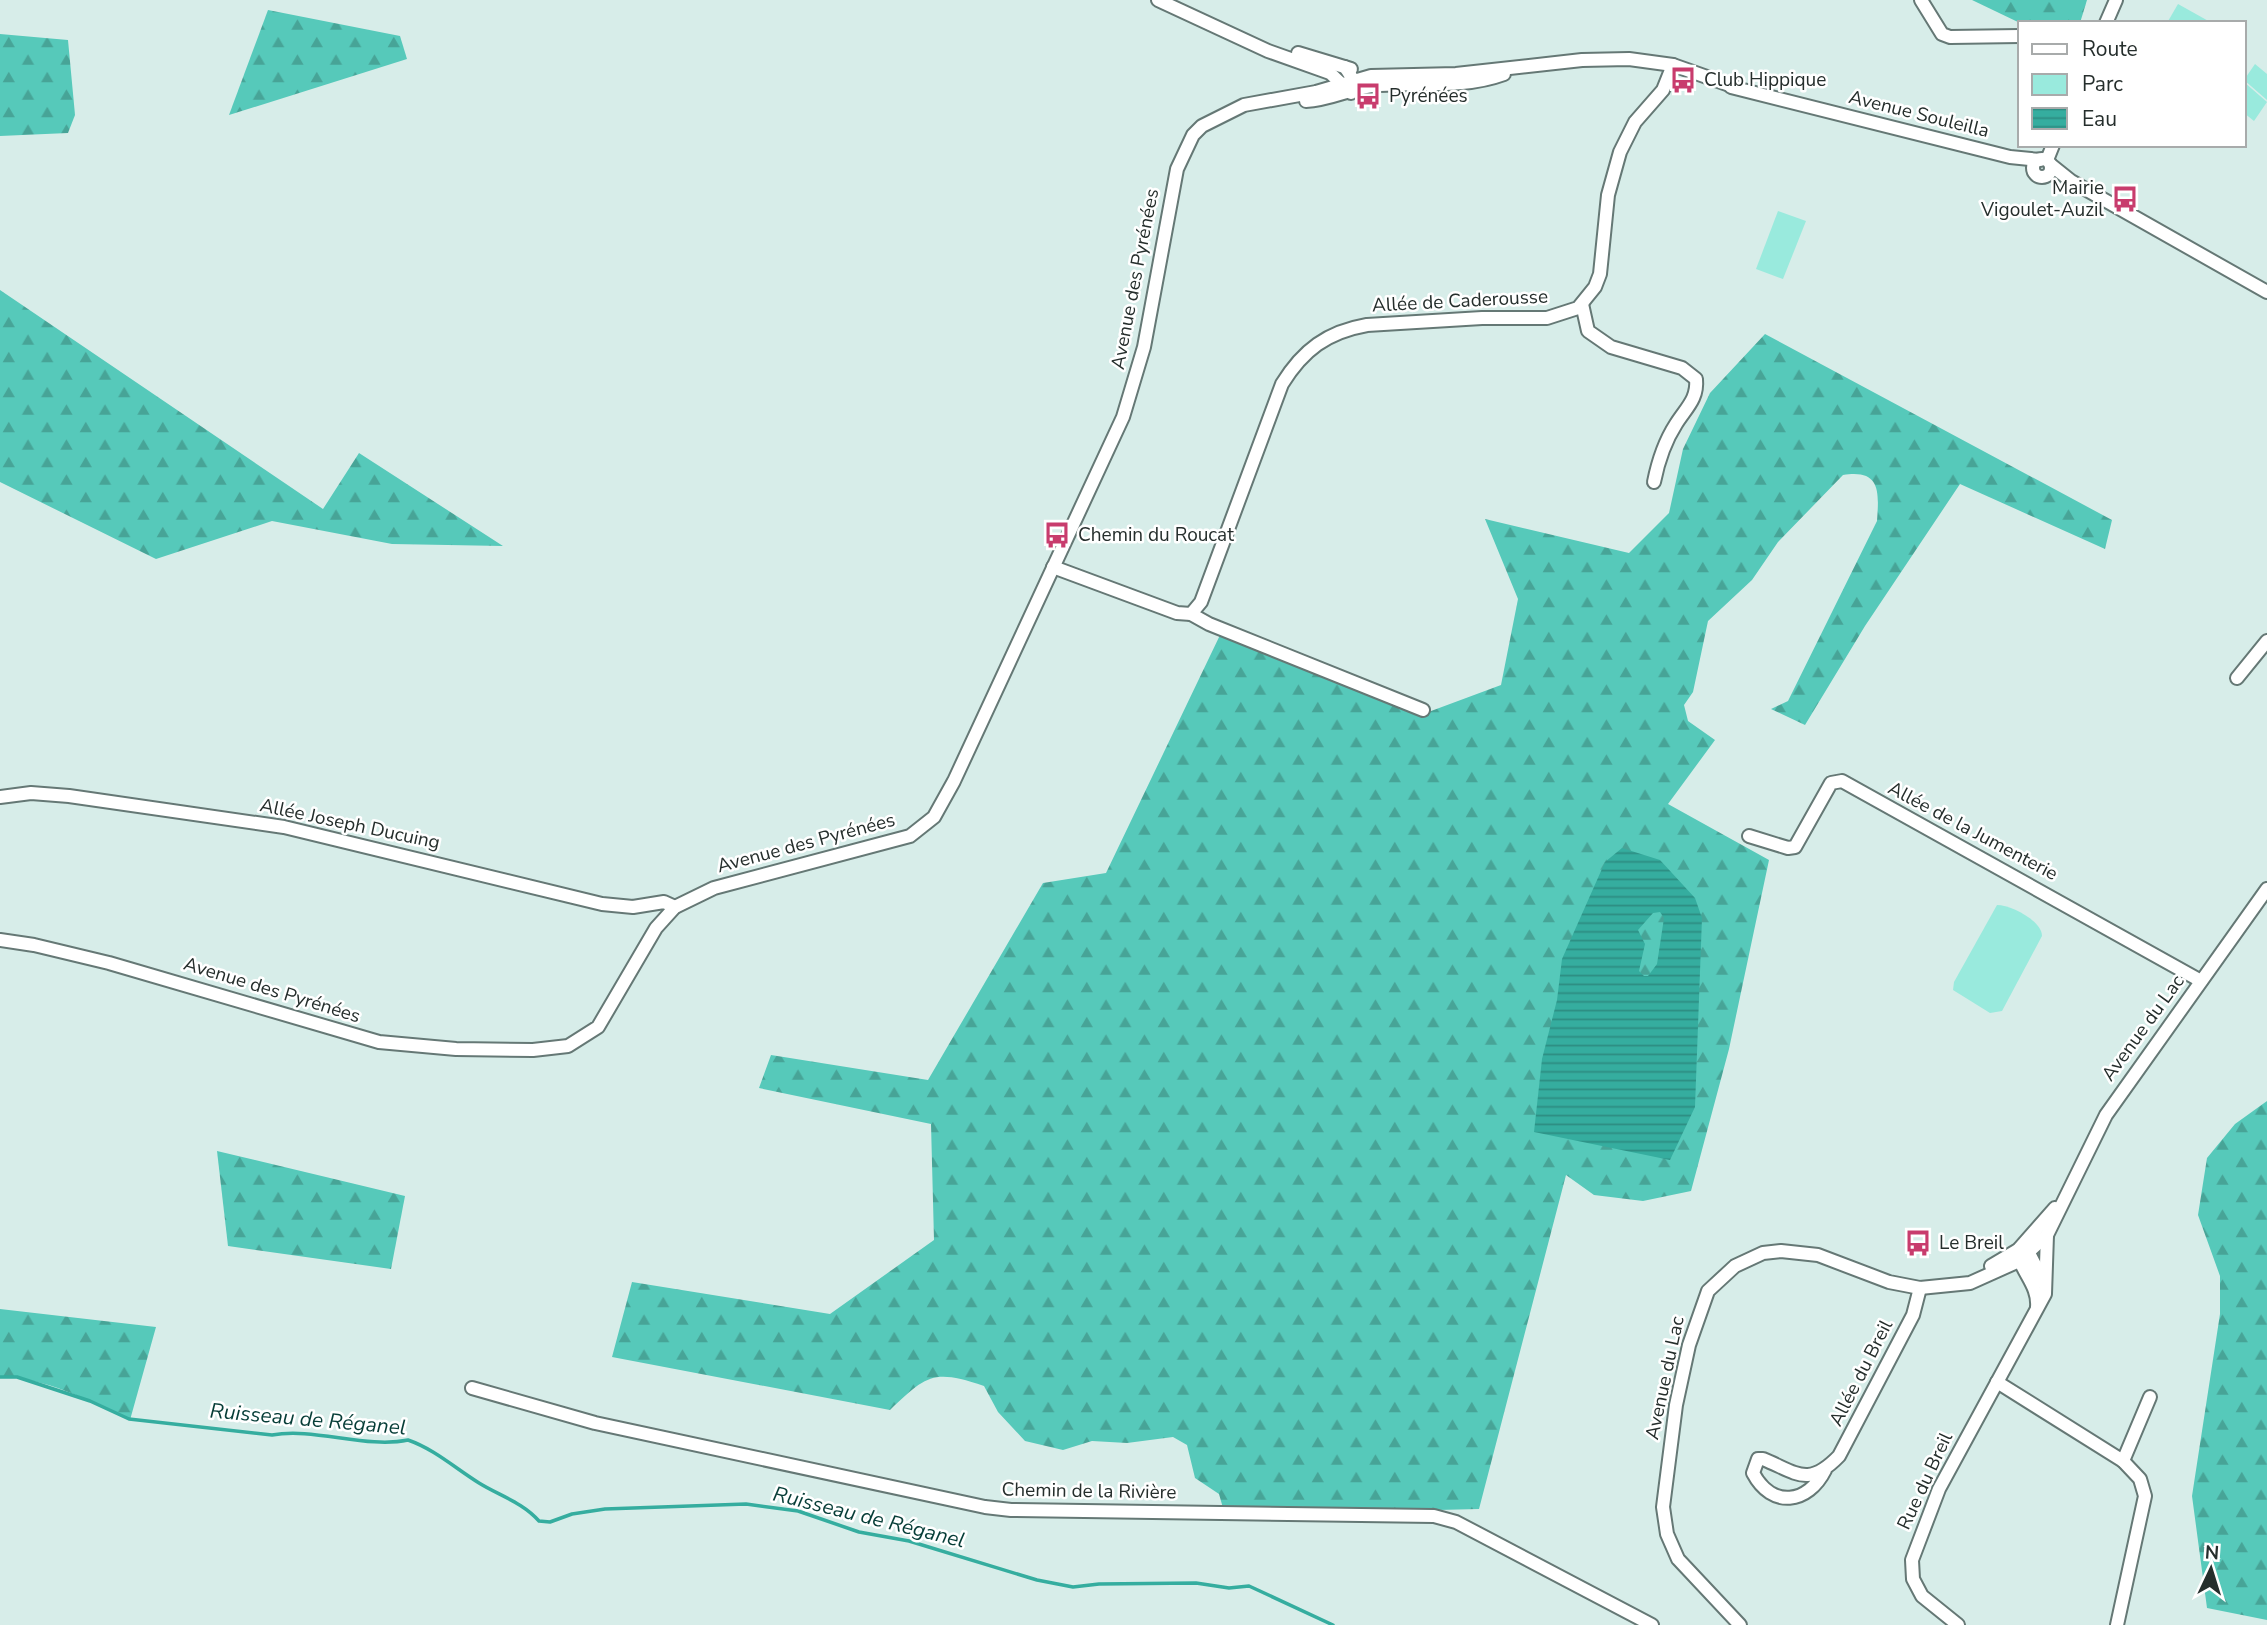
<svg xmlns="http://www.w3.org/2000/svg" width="2267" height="1625" font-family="'Nunito Sans',sans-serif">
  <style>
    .green { fill: #99eadd }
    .forest { fill: url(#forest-firs) }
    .water { fill: url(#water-rules); fill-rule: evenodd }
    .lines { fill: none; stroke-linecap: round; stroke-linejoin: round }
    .stream { stroke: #35ad9f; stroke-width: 3.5 }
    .minor-casing { stroke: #657875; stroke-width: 16 }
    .minor { stroke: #fff; stroke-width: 12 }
    .labels { text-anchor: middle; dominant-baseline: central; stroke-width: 5; stroke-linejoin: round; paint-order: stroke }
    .poi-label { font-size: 19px; fill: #252e2c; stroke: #fff; text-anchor: start }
    .street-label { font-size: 19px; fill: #252e2c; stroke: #fff }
    .water-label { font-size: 21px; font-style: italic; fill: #063d37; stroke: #fff }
  </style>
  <defs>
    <pattern id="forest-firs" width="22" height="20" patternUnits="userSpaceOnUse" patternTransform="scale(1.75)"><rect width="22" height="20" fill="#56c9ba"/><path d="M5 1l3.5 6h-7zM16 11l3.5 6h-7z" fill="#47a497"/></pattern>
    <pattern id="water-rules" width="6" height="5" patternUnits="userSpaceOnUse" patternTransform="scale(1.75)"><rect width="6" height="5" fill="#35ad9f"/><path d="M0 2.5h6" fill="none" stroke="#2d8d82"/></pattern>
  </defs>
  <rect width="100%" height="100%" fill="#d7ede9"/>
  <g class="green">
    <path d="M2178,4l34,19h-45z"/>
    <path d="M2255,64l12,10v26l-23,-20z"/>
    <path d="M2244,82l23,20 -13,19 -10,-8z"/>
    <path d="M1778,211l28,10 -23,58 -27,-10z"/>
    <path d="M1997,905c14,0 45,16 45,31l-40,75 -12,2 -37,-23 1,-8z"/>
  </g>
  <g class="forest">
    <path d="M1972,0h115l-7,23h-60z"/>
    <path d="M268,10l132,26 7,23 -178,56z"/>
    <path d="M0,34l68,6 7,75 -7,18 -68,3z"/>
    <path d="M0,290l323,219 36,-56 144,93 -111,-2 -120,-23 -116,38 -156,-77z"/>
    <path d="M1765,334l347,186 -7,29 -145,-65 -95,142 -60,99 -34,-16 17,-8 89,-180c2,-29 4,-52 -34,-46l-65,67 -26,38 -44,41 -15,71 -9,13 4,16 27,19 -47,64 101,56 -40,189 -38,142 -48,10 -49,-6 -28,-20 -87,334 -254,6 -6,-21 -24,-16 -8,-33 -14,-8 -46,6 -35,-2 -29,9 -38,-9 -27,-29 -14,-26c-51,-17 -57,-11 -94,24l-278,-53 20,-75 198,32 104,-74 -3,-116 -172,-36 12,-33 157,25 115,-197 63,-10 115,-240 202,81 78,-29 17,-86 -33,-80 144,34 40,-40 14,-64 27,-56z"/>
    <path d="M2267,1101v519l-60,-12 -15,-112 28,-182v-38l-22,-61 9,-57 28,-34z"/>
    <path d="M217,1151l188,45 -14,73 -163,-23z"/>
    <path d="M0,1309l156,18 -26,93c-39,-19 -86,-43 -130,-43z"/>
  </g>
  <path class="water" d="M1622,848l38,12 35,38 7,20 -7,189 -25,53 -136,-28 8,-73 15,-59 5,-41 43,-97zM1660,912l4,6 -7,46 -9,12h-4l-5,-5 6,-27 -7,-14 15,-17z"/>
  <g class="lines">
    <path class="stream" d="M0,1377h17l73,24 39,18 143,16c42,-8 94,14 136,5 26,9 47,28 71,43 21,13 43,19 60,38l11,1 22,-8 33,-5 141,-5 52,7 61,21 50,9 128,39 36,7 26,-3 97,-1 33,5 20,-2 84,39"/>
    <g class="minor-casing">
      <g id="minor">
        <path d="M1158,0l110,51 62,22 21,20 3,-12 -9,-14"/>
        <path d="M1921,0l21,34 8,3 70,-1"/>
        <path d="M2106,23l10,-23"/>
        <path d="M1298,53l53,16"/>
        <path d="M1731,87l279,70 30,3"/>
        <path d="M1306,101c26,-1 49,-15 74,-16 42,-3 83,4 124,-11"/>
        <circle cx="2042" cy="168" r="9"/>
        <path d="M2047,160l6,-15"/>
        <path d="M2051,165l20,16 196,111"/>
        <path d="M1582,304l6,27 23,16 71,21 14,11c2,20 -10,29 -20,45 -11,17 -18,38 -22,58"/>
        <path d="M1053,567l124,46 14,1 18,10 214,86"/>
        <path d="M1191,614l10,-12 81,-218c21,-34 45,-52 85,-59l115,-7h65l31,-10 17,-21 5,-13 8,-79 12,-43 15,-30 28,-32 10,-25"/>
        <path d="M2237,678l30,-37"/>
        <path d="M0,797l31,-4 38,3 215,31 318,77 31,3 31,-5 11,5"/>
        <path d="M1749,836l39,12 7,-1 36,-64 11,-2 359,200"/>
        <path d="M0,940l34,5 75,18 270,79 77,7 77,1 35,-4 30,-19 58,-99 19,-21 39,-19 196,-52 24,-19 20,-36 169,-364 21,-70 33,-178 16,-34 9,-9 42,-21 72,-13 55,-16 85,-2 126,-14 47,-1 44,6 65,23"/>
        <path d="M1991,1266l27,-16 37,-42"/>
        <path d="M2037,1307c2,-23 -18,-36 -19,-57l12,5 15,29"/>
        <path d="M1997,1382l126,79 17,18 5,17 -28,129"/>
        <path d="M472,1388l123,35 390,84 26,3 423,6 22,6 196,103"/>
        <path d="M2123,1461l27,-64"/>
        <path d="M1825,1470c-17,34 -53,39 -72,3l5,-14h5c34,14 45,29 76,-3l74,-141 7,-27"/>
        <path d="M1740,1625l-62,-66 -11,-25 -4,-27 13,-102 13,-60 19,-54 27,-25 28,-13 18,-2 37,4 71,27 31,6 50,-5 49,-22 28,-26 59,-120 161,-226"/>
        <path d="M1958,1625l-36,-29 -9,-17 -1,-19 27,-71 106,-195 2,-59"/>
      </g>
    </g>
    <use href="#minor" class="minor"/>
  </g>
  <defs>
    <g id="bus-bare" transform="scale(2.1)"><path d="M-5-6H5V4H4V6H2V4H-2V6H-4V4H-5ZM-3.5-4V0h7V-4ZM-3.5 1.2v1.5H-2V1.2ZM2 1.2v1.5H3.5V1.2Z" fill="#c83c6d" stroke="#fff" stroke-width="2.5" paint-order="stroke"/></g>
  </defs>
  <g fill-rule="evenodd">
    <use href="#bus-bare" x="1683" y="80"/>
    <use href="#bus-bare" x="1368" y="96"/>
    <use href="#bus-bare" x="2125" y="199"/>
    <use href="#bus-bare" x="1057" y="535"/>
    <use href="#bus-bare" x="1918" y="1243"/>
  </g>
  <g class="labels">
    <g class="poi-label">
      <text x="1704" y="80">Club Hippique</text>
      <text x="1389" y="96">Pyrénées</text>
      <text x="2104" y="188" text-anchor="end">Mairie<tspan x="2104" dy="22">Vigoulet-Auzil</tspan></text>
      <text x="1078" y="535">Chemin du Roucat</text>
      <text x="1939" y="1243">Le Breil</text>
    </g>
    <g class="street-label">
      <text transform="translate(1919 114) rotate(14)">Avenue Souleilla</text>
      <text transform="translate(1135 279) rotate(-79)">Avenue des Pyrénées</text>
      <text transform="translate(1460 301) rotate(-3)">Allée de Caderousse</text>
      <text transform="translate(350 824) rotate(12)">Allée Joseph Ducuing</text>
      <text transform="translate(1973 831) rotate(28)">Allée de la Jumenterie</text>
      <text transform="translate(806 843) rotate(-15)">Avenue des Pyrénées</text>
      <text transform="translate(272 990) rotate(17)">Avenue des Pyrénées</text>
      <text transform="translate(2143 1028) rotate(-54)">Avenue du Lac</text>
      <text transform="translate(1861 1373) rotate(-63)">Allée du Breil</text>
      <text transform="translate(1665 1378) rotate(-78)">Avenue du Lac</text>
      <text transform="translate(1925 1481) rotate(-65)">Rue du Breil</text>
      <text transform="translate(1089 1491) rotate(1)">Chemin de la Rivière</text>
    </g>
    <g class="water-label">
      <text transform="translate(308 1419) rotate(5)">Ruisseau de Réganel</text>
      <text transform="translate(869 1517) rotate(14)">Ruisseau de Réganel</text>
    </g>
  </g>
  <rect x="2018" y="21" width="228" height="126" fill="#ffffff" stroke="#a8abab" stroke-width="2"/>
  <rect x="2032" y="44" width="35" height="10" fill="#ffffff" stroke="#a8abab" stroke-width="2"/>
  <text x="2082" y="56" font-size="21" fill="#252e2c">Route</text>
  <rect x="2032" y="74" width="35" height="21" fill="#99eadd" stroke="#a8abab" stroke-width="2"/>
  <text x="2082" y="91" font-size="21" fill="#252e2c">Parc</text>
  <rect x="2032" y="108" width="35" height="21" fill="url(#water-rules)" stroke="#a8abab" stroke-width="2"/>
  <text x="2082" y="126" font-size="21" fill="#252e2c">Eau</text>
  <g transform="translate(2211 1569) rotate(4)" stroke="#ffffff" stroke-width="5" paint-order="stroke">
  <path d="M0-5L12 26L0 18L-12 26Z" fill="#252e2c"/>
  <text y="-10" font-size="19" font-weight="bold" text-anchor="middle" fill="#252e2c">N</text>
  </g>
</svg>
